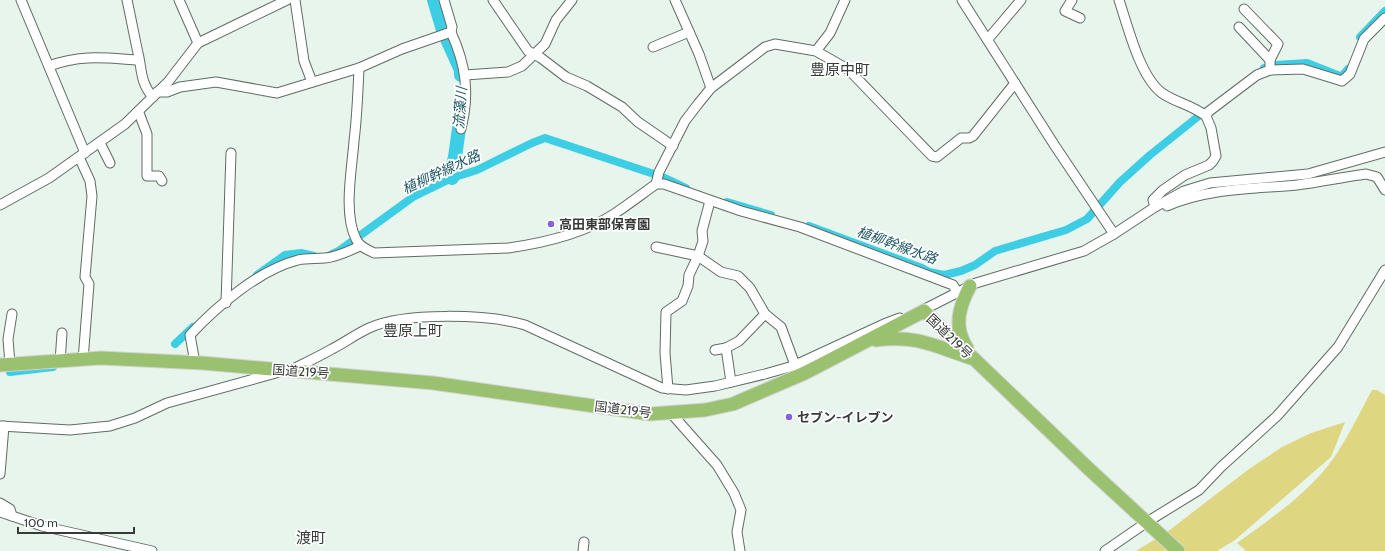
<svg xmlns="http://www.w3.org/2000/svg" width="1385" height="551" font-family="Cabin,'Noto Sans JP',sans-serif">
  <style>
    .green { fill: #dfd682 }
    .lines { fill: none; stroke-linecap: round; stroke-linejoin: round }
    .canal { stroke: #3dcee5; stroke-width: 8 }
    .river { stroke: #3dcee5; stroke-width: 14 }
    .minor-casing { stroke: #606c64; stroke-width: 11 }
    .highway-casing { stroke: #d3d4d3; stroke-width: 15 }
    .minor { stroke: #fff; stroke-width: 9 }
    .highway { stroke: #9ac170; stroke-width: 13 }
    .poi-dot { fill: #8262dd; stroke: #fff; stroke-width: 1.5 }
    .labels { text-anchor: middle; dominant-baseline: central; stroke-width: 3.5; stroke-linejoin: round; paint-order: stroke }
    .poi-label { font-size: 13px; font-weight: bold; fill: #363b38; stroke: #fff; text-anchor: start }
    .street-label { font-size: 13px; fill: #363b38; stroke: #fff }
    .water-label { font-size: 14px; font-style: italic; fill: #1c5660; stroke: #fff }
    .quarter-label { font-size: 15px; fill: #363b38; stroke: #fff }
  </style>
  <rect width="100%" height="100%" fill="#e8f5ec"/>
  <g class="green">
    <path d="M1372,390h5l8,5v156h-139l-9,-8c37,-27 78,-54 102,-93 12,-19 22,-40 33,-60z"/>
    <path d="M1345,422l-14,35 -96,83 -18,11h-81l31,-19 82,-63 33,-22 29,-14z"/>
  </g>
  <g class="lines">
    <g class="canal">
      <path d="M1360,37l25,-26"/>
      <path d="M1264,68l11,-3 32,-2 33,13 3,-1 5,-6"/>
      <path d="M665,178l21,10"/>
      <path d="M727,202l44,13"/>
      <path d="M809,226l113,42 7,4 15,3 17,-4 14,-6 20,-14 71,-21 21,-11 33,-37 30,-27 50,-40"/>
      <path d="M332,254l8,-4 73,-53 39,-19 25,-8 55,-27 13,-5 109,36"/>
      <path d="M257,275l28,-20 16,-2 13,3"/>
      <path d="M175,344l18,-17"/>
      <path d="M10,372l43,-5"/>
    </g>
    <g class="river">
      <path d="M434,0l9,30"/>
      <path d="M447,39l14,31v5"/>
      <path d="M452,178l-1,-7 4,-14 6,-43"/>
    </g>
    <g class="minor-casing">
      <g id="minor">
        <path d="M21,0l64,153"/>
        <path d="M127,0c4,18 7,35 11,53 4,16 2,30 15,44"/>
        <path d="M179,0l19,43"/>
        <path d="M295,0l9,61 8,21"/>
        <path d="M493,0l35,51 13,7 25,19 21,9 35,21 16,15 35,24"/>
        <path d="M675,0l24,54 12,34"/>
        <path d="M962,0l93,146 59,88"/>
        <path d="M1072,0l-7,11 15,7"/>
        <path d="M1119,0c9,27 21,77 43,93 14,10 29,11 44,23"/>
        <path d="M1244,9l34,35 -8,16v10"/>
        <path d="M1239,27l31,33"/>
        <path d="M451,32c15,33 19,62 10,97"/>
        <path d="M988,39l33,-39"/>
        <path d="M653,47l36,-15"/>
        <path d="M816,51l14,-18 15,-33"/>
        <path d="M49,66c32,-12 57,-8 89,-6"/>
        <path d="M359,68c-1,24 -2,49 -5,73 -2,28 -11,72 2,98 3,8 11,10 18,14l134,-5c36,-5 75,-14 106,-34 14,-9 28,-20 42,-30h8l77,27 59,16 153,58 4,7"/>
        <path d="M465,75l43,-3 14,-6 23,-22 11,-24 16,-20"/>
        <path d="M157,92h10l13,-5 36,-5 61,11 82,-25 43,-19 49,-17 1,-5 -8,-27"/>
        <path d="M139,113l8,21v42h12l3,5"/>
        <path d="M100,143l10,20"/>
        <path d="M79,157l11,24 2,15 -7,81 4,7 -6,76"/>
        <path d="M656,184l3,-12 26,-51 13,-17 13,-16 54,-41 10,-3 41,7 33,19 83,86 5,1 24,-19h8l4,-2 42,-53"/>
        <path d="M0,205l49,-27 76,-54 43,-42 30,-39 89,-43"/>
        <path d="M1167,206c41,-18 86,-17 130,-21 23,-3 46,-8 69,-11l11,3 8,13"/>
        <path d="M1155,207l-2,-7 10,-10 22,-15 24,-10 4,-4 3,-5 -5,-28 -5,-12 2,-4 49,-37 13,-5 33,-1 39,12 8,-7 14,-35 21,-21"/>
        <path d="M656,247l42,9 23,16 17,4 12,12 15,26 16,13 14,38"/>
        <path d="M226,303l5,-150"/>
        <path d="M919,312l57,-29 108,-32 30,-17 41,-27 29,-16 26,-8 98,-9 77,-22"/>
        <path d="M726,348l13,-7 26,-27"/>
        <path d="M715,350l11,-2 5,34"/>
        <path d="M60,362l2,-29"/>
        <path d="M195,363l-5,-28c27,-29 69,-65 108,-75 9,-2 18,-1 27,-2 12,-1 24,-7 35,-12"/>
        <path d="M10,364l-2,-25 4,-25"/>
        <path d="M289,371c14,-7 29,-14 43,-22 12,-6 24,-15 37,-21 35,-16 119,-14 156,-3l137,63 24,2 29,-4 50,-12 28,-8 91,-42 16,-6"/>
        <path d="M668,389l-3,-36 1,-41 16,-11 6,-15 1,-11 9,-19 5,-15 -1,-10 8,-30"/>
        <path d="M670,412l47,53 17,28 7,17 -4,22 3,19"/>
        <path d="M0,426l70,4 40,-4 25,-8 32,-15 109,-30"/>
        <path d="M0,474l4,-48"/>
        <path d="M0,503l10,6 2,7"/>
        <path d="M0,512l42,14 110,25"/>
        <path d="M583,551l1,-9"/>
        <path d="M1105,551l42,-29 52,-32 22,-23 56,-51 61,-69 47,-77"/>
      </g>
    </g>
    <g class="highway-casing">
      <g id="highway">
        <path d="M876,340c41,-5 58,6 95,18"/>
        <path d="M967,348c-14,-21 -8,-41 3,-62"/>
        <path d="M0,365l101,-7 101,5 231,20 217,31 55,-4 28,-6 72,-31 119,-62 166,159 88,81"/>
      </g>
    </g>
    <use href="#minor" class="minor"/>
    <use href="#highway" class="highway"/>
  </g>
  <g class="poi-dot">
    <circle cx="551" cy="224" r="4"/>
    <circle cx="789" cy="417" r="4"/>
  </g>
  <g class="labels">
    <g class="poi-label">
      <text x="559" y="224">高田東部保育園</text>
      <text x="797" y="417">セブン-イレブン</text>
    </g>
    <g class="street-label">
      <text transform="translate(950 336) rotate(44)">国道219号</text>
      <text transform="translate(301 371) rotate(4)">国道219号</text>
      <text transform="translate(623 409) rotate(7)">国道219号</text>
    </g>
    <g class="water-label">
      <text transform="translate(460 108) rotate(-86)">流藻川</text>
      <text transform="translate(441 172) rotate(-25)">植柳幹線水路</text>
      <text transform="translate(897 245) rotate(20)">植柳幹線水路</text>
    </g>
    <g class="quarter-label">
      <text x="840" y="70">豊原中町</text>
      <text x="413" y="331">豊原上町</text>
      <text x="311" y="538">渡町</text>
    </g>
  </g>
  <path d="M18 527v6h116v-6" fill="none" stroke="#363b38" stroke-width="2"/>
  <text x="24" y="527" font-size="12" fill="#363b38" stroke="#ffffff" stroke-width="3" paint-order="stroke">100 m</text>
</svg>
